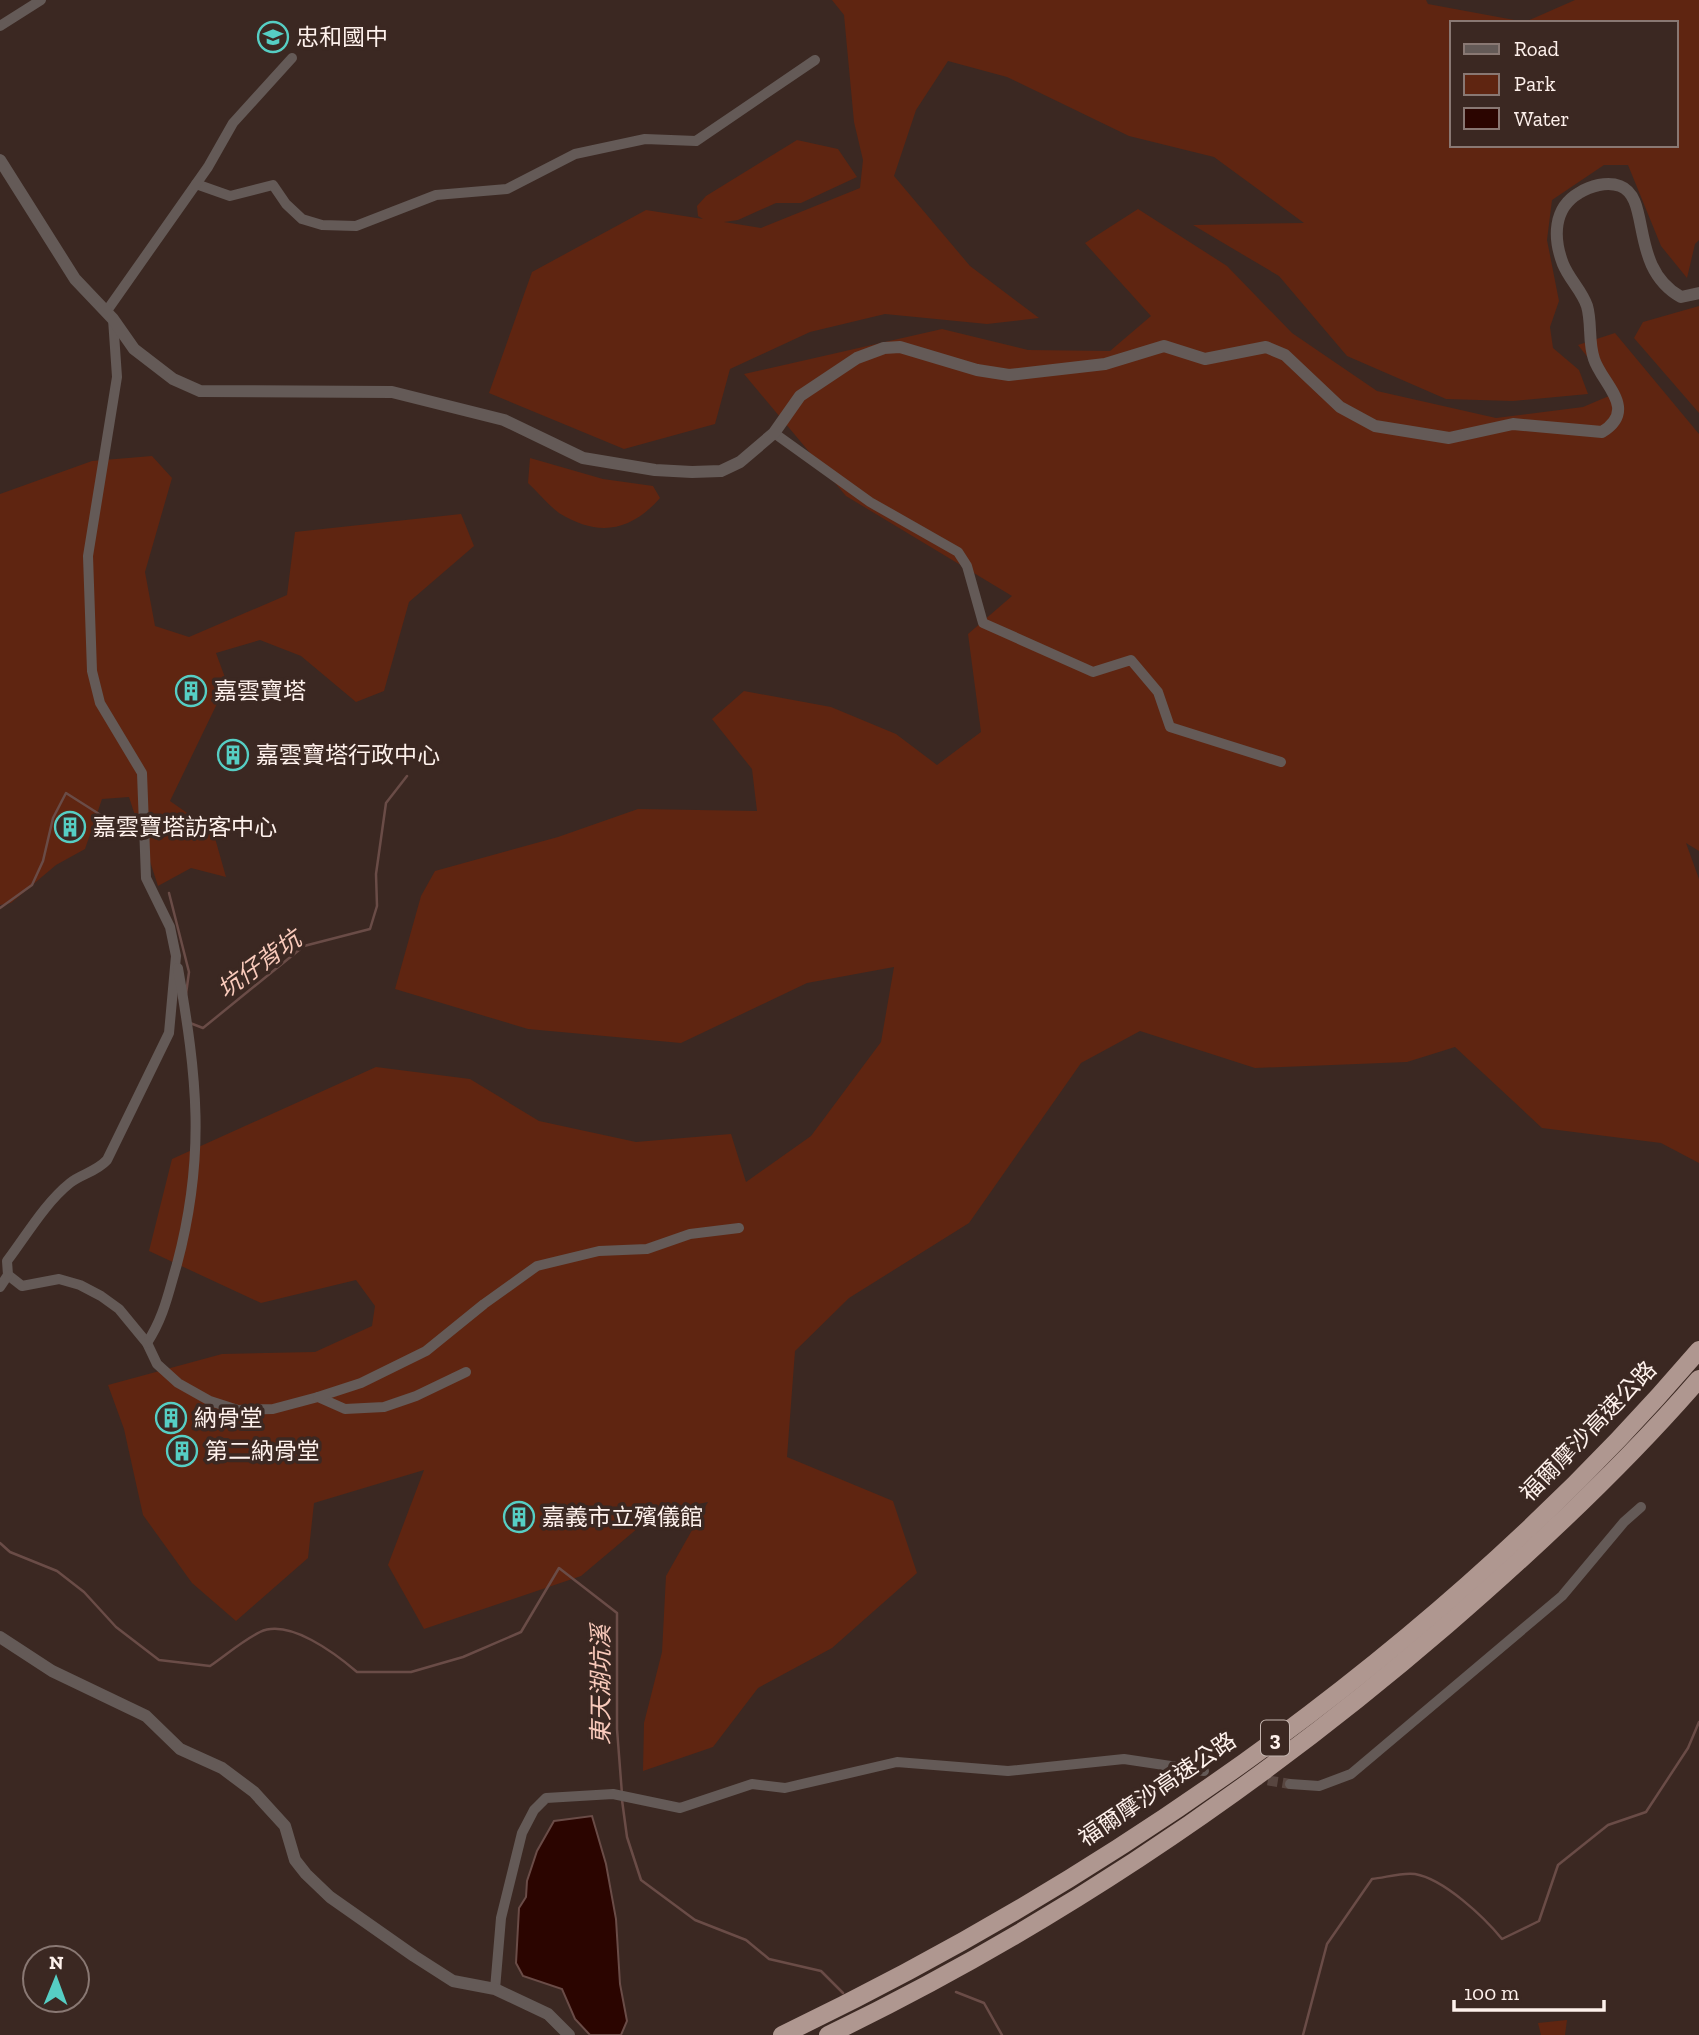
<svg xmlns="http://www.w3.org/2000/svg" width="1699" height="2035" font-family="'Zilla Slab','Noto Sans TC',serif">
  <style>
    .green { fill: #5f2511; fill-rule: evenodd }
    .water { fill: #2b0500; stroke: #6a4c47; stroke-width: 2 }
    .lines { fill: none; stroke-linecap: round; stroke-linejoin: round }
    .stream { stroke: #6a4c47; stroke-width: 2.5 }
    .minor-tunnel { stroke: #584640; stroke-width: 10; stroke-dasharray: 10 5; stroke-linecap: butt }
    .minor { stroke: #645a57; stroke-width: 10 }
    .tertiary { stroke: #645a57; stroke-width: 12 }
    .motorway { stroke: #af9790; stroke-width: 18 }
    .labels { text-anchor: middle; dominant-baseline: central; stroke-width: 7; stroke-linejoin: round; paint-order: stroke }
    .shield { fill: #3b2822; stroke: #c4b5af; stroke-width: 2 }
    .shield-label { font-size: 21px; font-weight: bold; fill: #fef1ec }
    .poi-label { font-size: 23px; fill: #fef1ec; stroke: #3b2822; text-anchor: start }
    .street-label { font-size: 23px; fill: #fef1ec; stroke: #3b2822 }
    .water-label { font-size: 24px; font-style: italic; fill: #f9cabb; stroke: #3b2822 }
  </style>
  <rect width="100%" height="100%" fill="#3b2822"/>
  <g class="green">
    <path d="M832,0h594l2,4 97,18 50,-22h124v240l-4,4 -8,34 -26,-32 -33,-81h-24l-52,35 -5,40 12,61 -9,26 3,21 26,22 9,24 -75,7 -67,-2 -99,-43 -68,-80 -86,-51 111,-2 -90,-66 -85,-21 -122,-59 -59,-16 -32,49 -22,66 76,90 69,52 -52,6 -102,-10 -75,18 -80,37 -15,55 -91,25 -135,-56 43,-121 114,-62 57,9 -5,-3 -1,-10 9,-10 91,-56 41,9 19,28 -56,26h-25l-38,17 -14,2 37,6 99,-40 3,-28 -9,-38 -10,-107zM1452,23h224v122h-224z"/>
    <path d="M1138,209l89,57 65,67 85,58 119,27 87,-11 33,-14 -38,-48 37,-12 84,101v417l-13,-8 13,36v284l-38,-20 -119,-15 -87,-81 -48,15 -152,6 -115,-37 -59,32 -112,160 -120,75 -54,53 -8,106 106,44 24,72 -85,75 -74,40 -45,59 -70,24 1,-48 18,-71 4,-76 42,-74 -51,10 -76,64 -157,53 -36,-64 36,-95 -110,33 -6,55 -72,63 -44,-38 -49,-68 -19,-86 -16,-44 114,-31 93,-2 57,-26 3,-20 -19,-26 -95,23 -112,-52 23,-92 204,-92 94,12 69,42 97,21 95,-8 15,48 65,-46 70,-94 13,-75 -87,16 -126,60 -153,-14 -133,-40 26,-93 14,-25 123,-34 80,-28 119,2 -5,-42 -40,-50 32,-28 87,16 65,27 41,31 44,-33 -13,-98 44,-38 -166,-100 -102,-122 198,-45 86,21 82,1 41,-35 -66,-73z"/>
    <path d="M1699,306v107l-65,-75 9,-16z"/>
    <path d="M152,456l20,22 -27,94 10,54 34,11 98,-42 8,-63 166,-18 13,32 -65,56 -25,89 -28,11 -55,-46 -41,-16 -44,13 11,30 -57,118 43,30 13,46 -35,-9 -33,18 -29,-89 -27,2 -17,50 -29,16 -45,38 -11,2v-411l92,-33z"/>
    <path d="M530,458l73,21 50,7 7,12c-30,34 -62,39 -101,15 -11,-8 -21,-21 -31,-30z"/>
    <path d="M1567,2020l-2,15h-24l-3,-12z"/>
  </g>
  <path class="water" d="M592,1816l14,48 10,55 4,65 7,37 -6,14h-31l-15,-16 -13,-30 -39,-13 -7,-13 3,-55 7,-11 1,-16 10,-30 17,-30z"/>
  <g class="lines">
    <g class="stream">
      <path d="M169,893l20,79 -3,22"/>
      <path d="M0,908l32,-23 11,-24 10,-43 13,-25 41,26"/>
      <path d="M190,1023l13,5 101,-82 66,-17 7,-23 -1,-32 10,-71 21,-27"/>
      <path d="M0,1543l10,9 47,19 27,21 32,35 43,33 51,6c16,-11 32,-25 50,-34 29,-14 76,22 97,40h54l52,-15 58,-25 38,-64 58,45v116l5,65"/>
      <path d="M622,1800l5,37 14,43 54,40 51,20 23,19 52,12 22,22"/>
      <path d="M956,1992l28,11 18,32"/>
      <path d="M1303,2035l24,-91 45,-65c12,-1 30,-7 43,-5 29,5 69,43 87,65l37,-18 19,-56 50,-40 38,-13 42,-64 11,-26"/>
    </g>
    <path class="minor-tunnel" d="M1253,1778l37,6"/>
    <g class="minor">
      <path d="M0,26l41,-26"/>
      <path d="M196,184l34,12 43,-11 13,19 16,15 20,6 34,1 80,-31 71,-6 68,-35 70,-15 51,2 119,-81"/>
      <path d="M106,312l102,-145 25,-44 59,-65"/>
      <path d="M113,319l4,58 -29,179 4,115 8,32 42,70 4,105 24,49 6,29 -7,77 -62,127c-11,12 -26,14 -37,23 -25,20 -44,53 -63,78l1,14 14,11 37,-7 21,6 21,11 18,13 28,34 10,21 21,19 32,18 28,9 35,-1 45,-12 27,12 39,-2 32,-11 50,-24"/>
      <path d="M774,433l96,69 88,50 9,14 16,57 110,49 38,-12 27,32 12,35 111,35"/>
      <path d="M0,1287l8,-12"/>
      <path d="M147,1343c17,-26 21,-49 30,-79 29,-109 20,-187 1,-296"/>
      <path d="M318,1397l43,-14 65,-32 58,-47 53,-38 62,-15 48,-2 43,-15 49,-6"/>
      <path d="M1290,1784l29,2 32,-12 211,-178 62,-74 17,-15"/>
      <path d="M495,1989l6,-71 21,-85 12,-23 12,-12 67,-4 67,14 72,-24 33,4 112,-26 111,9 116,-12 80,12"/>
    </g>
    <g class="tertiary">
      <path d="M0,160l75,119 38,40 21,30 39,30 27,12 192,1 112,28 79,38 72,12 37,2 29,-1 19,-9 34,-29 26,-37 57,-38 27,-10 16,-1 77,23 32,5 96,-11 59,-18 41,13 61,-12 19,8 55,52 35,19 74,12 64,-14 89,8c37,-23 0,-48 -8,-73 -6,-17 -2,-36 -7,-53 -5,-15 -18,-27 -24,-42 -10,-26 -10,-56 16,-71 11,-7 28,-12 41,-7 32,12 8,81 61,111l18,-4"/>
      <path d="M0,1637l52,34 94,45 34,33 42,19 32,24 31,34 10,34 11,14 24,23 84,59 39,25 42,8 53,25 21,21"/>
    </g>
    <g class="motorway">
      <path d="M782,2035c339,-162 672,-398 917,-685"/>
      <path d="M828,2035c224,-108 431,-248 619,-410 89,-77 175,-157 252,-246"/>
    </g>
  </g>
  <defs>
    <g id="school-ring" transform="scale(1.575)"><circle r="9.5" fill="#3b2822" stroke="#56cec4" stroke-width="1.5"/><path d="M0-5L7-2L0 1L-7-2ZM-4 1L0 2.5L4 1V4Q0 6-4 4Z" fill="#56cec4"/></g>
    <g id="building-ring" transform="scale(1.575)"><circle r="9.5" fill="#3b2822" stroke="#56cec4" stroke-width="1.5"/><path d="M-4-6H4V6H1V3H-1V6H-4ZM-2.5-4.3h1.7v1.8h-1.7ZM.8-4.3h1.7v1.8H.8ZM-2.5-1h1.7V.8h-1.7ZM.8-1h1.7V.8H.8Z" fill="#56cec4"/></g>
  </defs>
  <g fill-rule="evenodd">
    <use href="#school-ring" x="273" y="37"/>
    <use href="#building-ring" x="191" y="691"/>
    <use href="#building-ring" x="233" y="755"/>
    <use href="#building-ring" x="70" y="827"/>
    <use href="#building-ring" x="171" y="1418"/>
    <use href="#building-ring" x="182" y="1451"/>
    <use href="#building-ring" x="519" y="1517"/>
  </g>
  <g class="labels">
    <rect class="shield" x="1261" y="1720.5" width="28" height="35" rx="5"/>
    <g class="shield-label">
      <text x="1275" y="1738">3</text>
    </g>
    <g class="poi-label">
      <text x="296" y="37">忠和國中</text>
      <text x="214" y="691">嘉雲寶塔</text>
      <text x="256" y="755">嘉雲寶塔行政中心</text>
      <text x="93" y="827">嘉雲寶塔訪客中心</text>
      <text x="194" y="1418">納骨堂</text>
      <text x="205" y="1451">第二納骨堂</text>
      <text x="542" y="1517">嘉義市立殯儀館</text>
    </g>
    <g class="street-label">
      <text transform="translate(1588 1431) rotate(-46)">福爾摩沙高速公路</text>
      <text transform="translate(1157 1789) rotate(-34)">福爾摩沙高速公路</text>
    </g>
    <g class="water-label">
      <text transform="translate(259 964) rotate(-36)">坑仔背坑</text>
      <text transform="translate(600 1685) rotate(-90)">東天湖坑溪</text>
    </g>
  </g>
  <rect x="1450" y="21" width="228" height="126" fill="#3b2822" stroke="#897873" stroke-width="2"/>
  <rect x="1464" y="44" width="35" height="10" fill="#645a57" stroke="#897873" stroke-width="2"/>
  <text x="1514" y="56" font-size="21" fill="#fef1ec">Road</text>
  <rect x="1464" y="74" width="35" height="21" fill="#5f2511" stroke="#897873" stroke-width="2"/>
  <text x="1514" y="91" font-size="21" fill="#fef1ec">Park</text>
  <rect x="1464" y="108" width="35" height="21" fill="#2b0500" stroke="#897873" stroke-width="2"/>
  <text x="1514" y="126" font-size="21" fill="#fef1ec">Water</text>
  <g transform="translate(56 1979) rotate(1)"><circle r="33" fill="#3b2822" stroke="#897873" stroke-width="2"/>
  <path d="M0-5L12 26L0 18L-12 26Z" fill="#56cec4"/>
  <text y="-10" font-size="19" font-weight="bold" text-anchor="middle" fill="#fef1ec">N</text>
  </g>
  <path d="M1454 2000v10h150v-10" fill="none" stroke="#fef1ec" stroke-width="3.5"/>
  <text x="1464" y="2000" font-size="21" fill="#fef1ec" stroke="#3b2822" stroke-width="5" paint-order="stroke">100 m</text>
</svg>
